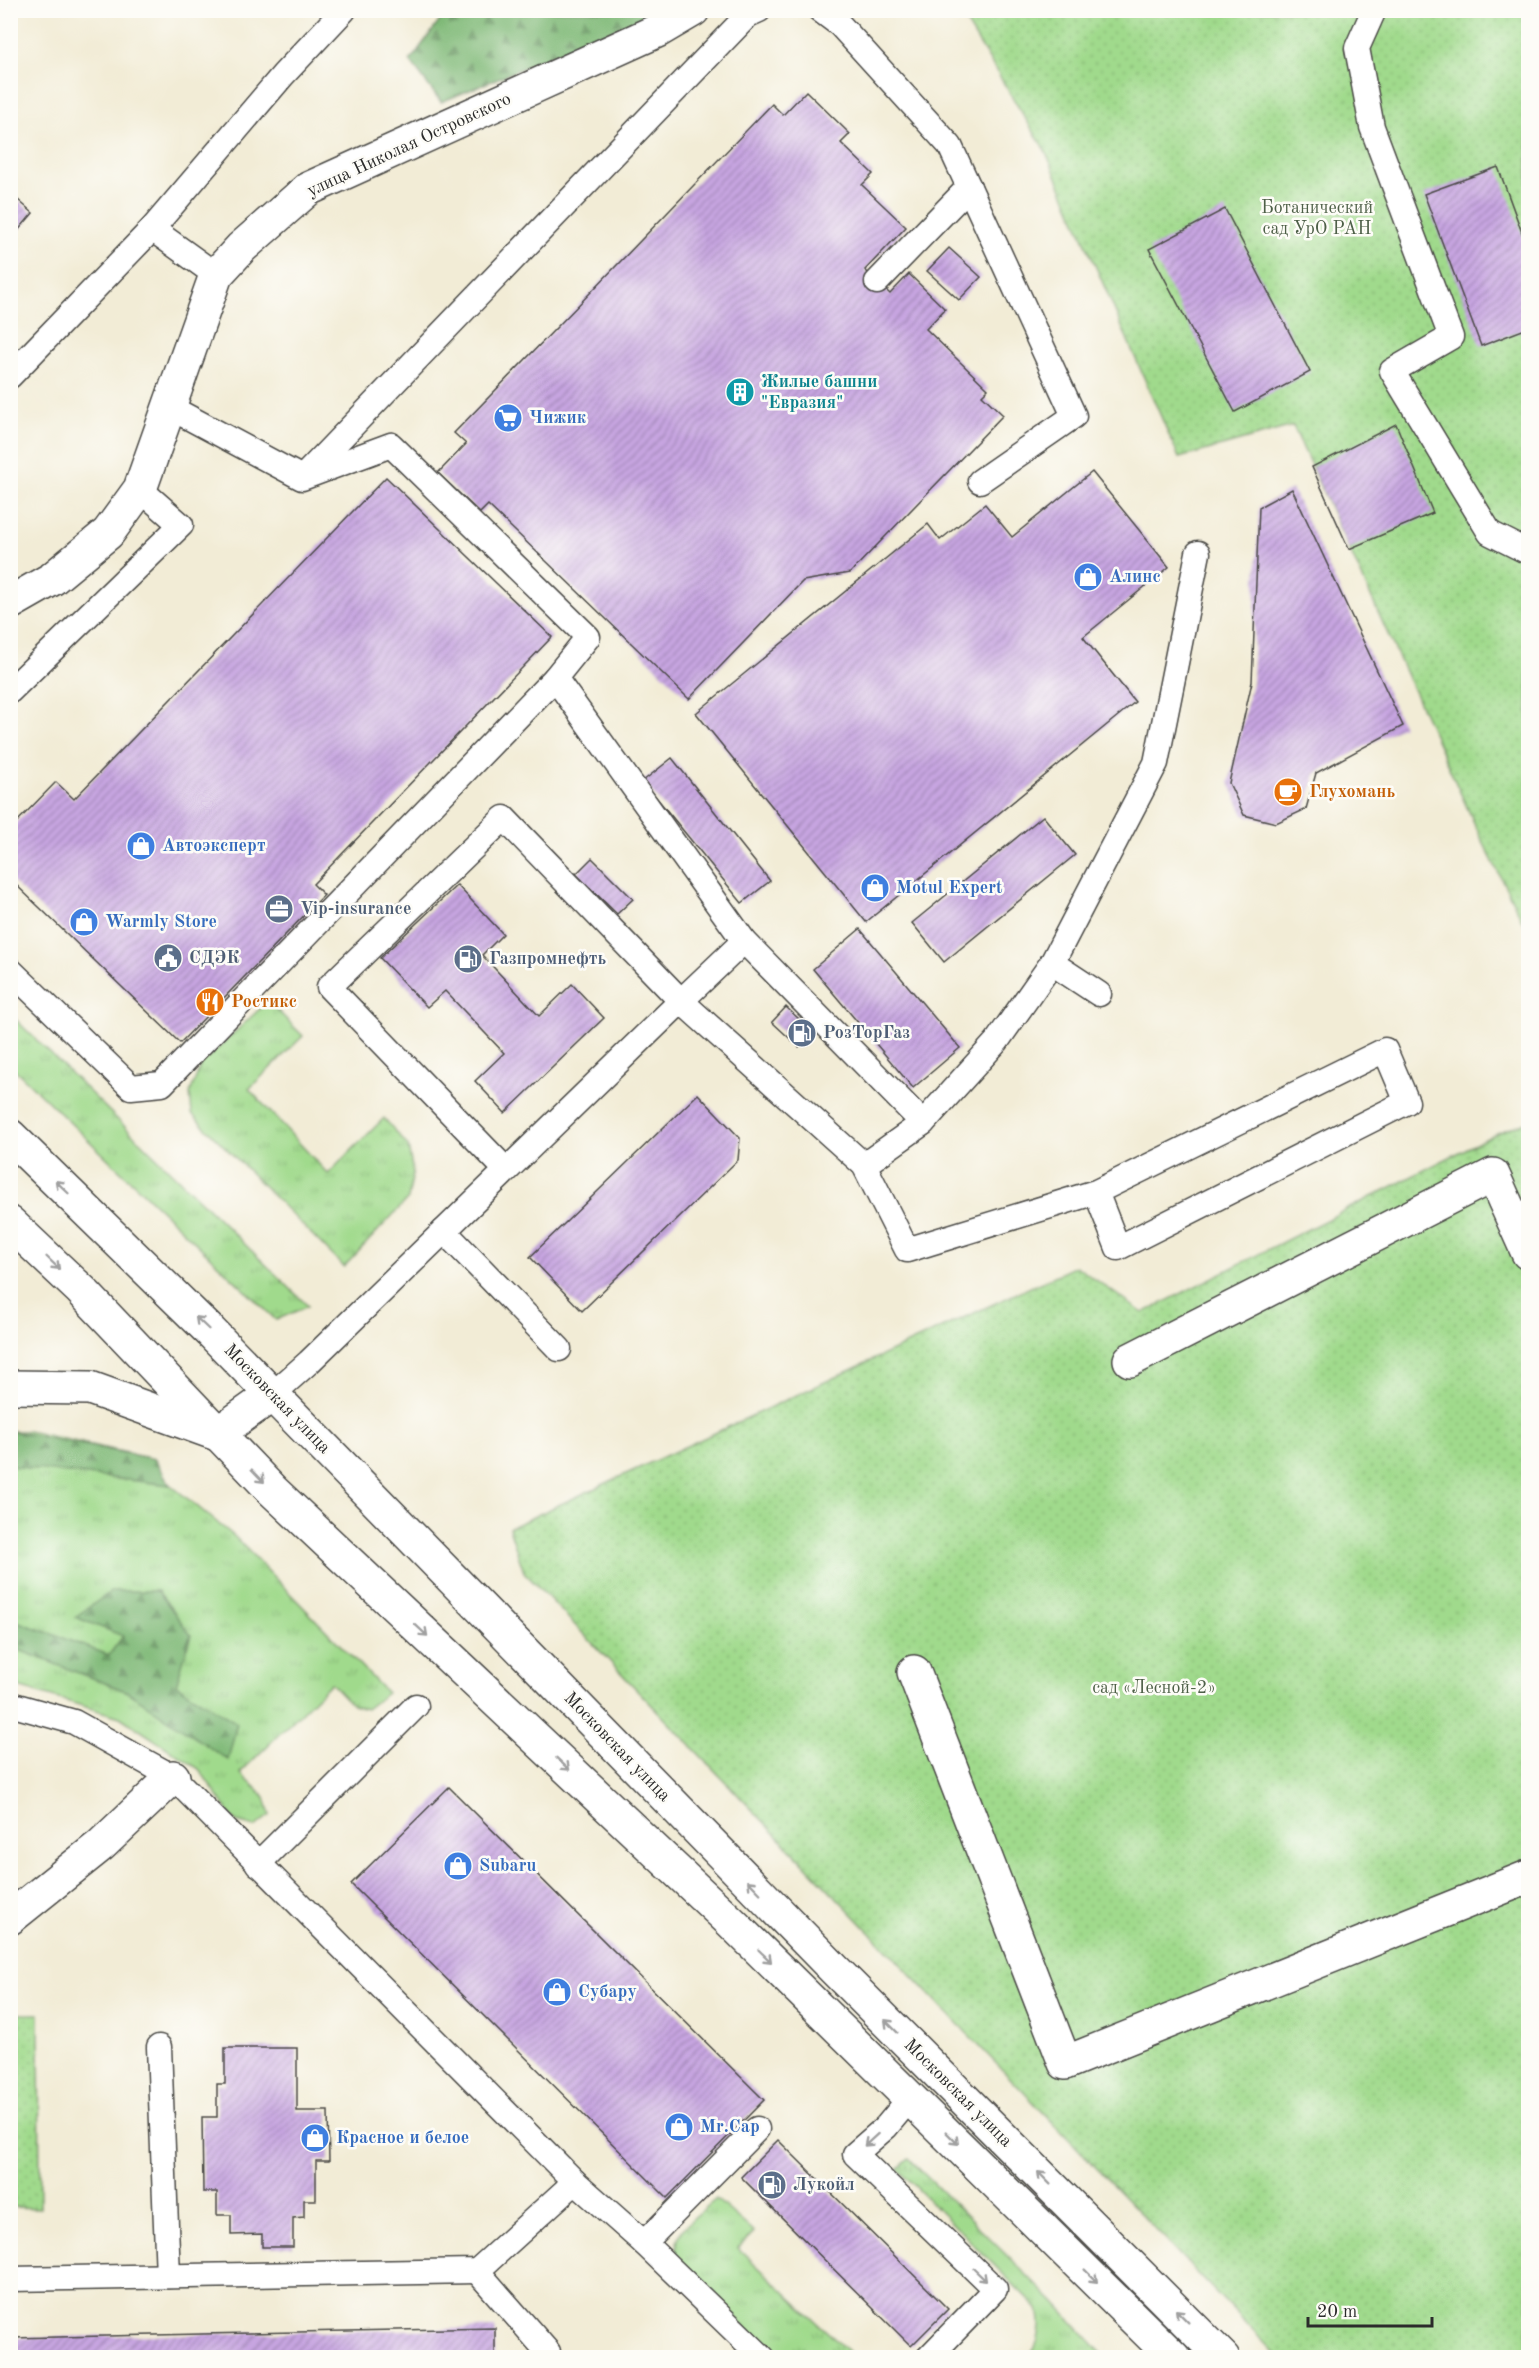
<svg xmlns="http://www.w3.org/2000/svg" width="1539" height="2368" font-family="'Old Standard TT',serif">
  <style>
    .grass { fill: url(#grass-tufts); stroke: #66825c; stroke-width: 1.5 }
    .forest { fill: url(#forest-firs); stroke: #567252; stroke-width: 1.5 }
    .park { fill: url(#park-dots); stroke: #66825c; stroke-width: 1.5 }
    .building { fill: url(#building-hatch) }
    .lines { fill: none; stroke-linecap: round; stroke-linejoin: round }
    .lane-casing { stroke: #494845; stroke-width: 27 }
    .street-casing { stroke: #494845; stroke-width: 36 }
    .secondary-casing { stroke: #494845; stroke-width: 36 }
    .primary-casing { stroke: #494845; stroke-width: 36 }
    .lane { stroke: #fff; stroke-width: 24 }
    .street { stroke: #fff; stroke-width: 33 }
    .secondary { stroke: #fff; stroke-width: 33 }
    .primary { stroke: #fff; stroke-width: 33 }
    .oneway { stroke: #a0a0a0 }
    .labels { text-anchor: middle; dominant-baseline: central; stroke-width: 5; stroke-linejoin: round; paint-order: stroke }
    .street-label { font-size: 18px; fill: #2b2b2b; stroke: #fdfcf7 }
    .park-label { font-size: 18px; fill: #4e6048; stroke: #fdfcf7 }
    .culture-label { font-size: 18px; font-weight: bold; fill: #0d838f; stroke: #fdfcf7; text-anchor: start }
    .shop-label { font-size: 18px; font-weight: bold; fill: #366cbe; stroke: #fdfcf7; text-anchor: start }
    .food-label { font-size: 18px; font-weight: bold; fill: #c56008; stroke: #fdfcf7; text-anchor: start }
    .service-label { font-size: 18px; font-weight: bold; fill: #4e5e75; stroke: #fdfcf7; text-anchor: start }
  </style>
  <defs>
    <pattern id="grass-tufts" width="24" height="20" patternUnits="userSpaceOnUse" patternTransform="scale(1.5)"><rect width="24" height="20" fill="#a0da8c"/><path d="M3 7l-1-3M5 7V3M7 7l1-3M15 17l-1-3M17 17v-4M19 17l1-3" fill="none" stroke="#8abb79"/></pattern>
    <pattern id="forest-firs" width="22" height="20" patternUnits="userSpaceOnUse" patternTransform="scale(1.5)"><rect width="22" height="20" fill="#80ba78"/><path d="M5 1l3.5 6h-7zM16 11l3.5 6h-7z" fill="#699763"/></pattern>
    <pattern id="park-dots" width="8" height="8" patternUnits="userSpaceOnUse" patternTransform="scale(1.5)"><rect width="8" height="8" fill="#a0da8c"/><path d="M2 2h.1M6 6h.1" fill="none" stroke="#8abb79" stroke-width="1.8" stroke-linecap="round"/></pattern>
    <pattern id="building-hatch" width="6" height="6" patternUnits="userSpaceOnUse" patternTransform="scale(1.5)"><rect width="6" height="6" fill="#c7a5e1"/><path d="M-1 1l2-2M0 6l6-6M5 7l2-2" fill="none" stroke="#a287b7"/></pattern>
  </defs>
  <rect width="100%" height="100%" fill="#fdfcf7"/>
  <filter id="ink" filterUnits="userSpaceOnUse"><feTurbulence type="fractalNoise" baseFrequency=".0167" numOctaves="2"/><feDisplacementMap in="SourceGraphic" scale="12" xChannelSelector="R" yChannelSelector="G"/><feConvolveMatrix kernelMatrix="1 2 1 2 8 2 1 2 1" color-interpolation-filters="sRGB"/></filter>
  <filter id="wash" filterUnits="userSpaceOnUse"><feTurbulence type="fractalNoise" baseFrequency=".008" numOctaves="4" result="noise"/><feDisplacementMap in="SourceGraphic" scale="24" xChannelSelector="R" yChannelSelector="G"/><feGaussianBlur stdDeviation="1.35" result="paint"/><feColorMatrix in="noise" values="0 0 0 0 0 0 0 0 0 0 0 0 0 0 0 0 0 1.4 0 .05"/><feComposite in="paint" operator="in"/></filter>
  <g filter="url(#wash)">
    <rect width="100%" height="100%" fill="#f2ecd6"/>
    <g class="grass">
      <path d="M268,1001l35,35 -54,53 79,85 56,-56 24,28 5,27 -5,26 -64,68 -152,-153 -2,-21 11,-29z"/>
      <path d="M11,1015l297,291 -32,14 -265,-254z"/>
      <path d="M10,1431h18l104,23 102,82 153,157 -21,16 -14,-4 -21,-22 -91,90 25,24 5,18 -15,12 -19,-5 -37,-53 -79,-52 -109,-32z"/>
      <path d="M909,2159l145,143 51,55h-77c12,-11 14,-32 10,-48l-140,-140z"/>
      <path d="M716,2199l38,33 -16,16 116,109h-78l-101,-94c-2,-35 17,-43 41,-64z"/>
    </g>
    <g class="forest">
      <path d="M447,11v-1l200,1 -7,8 -199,83 -31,-41z"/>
      <path d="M11,1431l144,28 15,26 -159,-19z"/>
      <path d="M112,1591h46l33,44 -15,50 61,38 -9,37 -100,-68 -117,-45v-28l98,36 14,-19 -48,-19z"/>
    </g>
    <g class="park">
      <path d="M959,11h569v921l-47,-94 -188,-412 -114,32 -134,-308z"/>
      <path d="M1528,1121v1236h-250l-754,-785 -15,-44 567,-262 67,47 354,-180z"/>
      <path d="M11,2014h28l1,194 -29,-1z"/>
    </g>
    <g id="blocks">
      <g class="building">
        <path d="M806,91l44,43 -9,9 32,31 -11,11 44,42 -41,43 25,24 19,-20 36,35 -19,20 62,60 -6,6 21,20 -153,158 -47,8 -114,118 -201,-194 -8,8 -42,-40 28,-29 -12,-11 137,-141 181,-188 11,11z"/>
        <path d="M1498,167l30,82v79l-47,18 -57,-152z"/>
        <path d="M10,193l23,20 -23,27z"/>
        <path d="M1225,209l85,163 -75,40 -86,-163z"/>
        <path d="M949,248l32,29 -22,23 -32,-29z"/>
        <path d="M1396,424l37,89 -84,36 -37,-82z"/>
        <path d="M1092,472l77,95 -86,70 52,65 -269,220 -170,-209 232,-189 12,16 45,-36 27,33z"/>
        <path d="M386,477l166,160 -239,247 11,11 -144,148 -170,-164v-50l46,-47 18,17z"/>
        <path d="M1292,489l111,237 -87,47 -10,36 -30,14 -32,-8 -15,-32 23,-101 7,-175z"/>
        <path d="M672,758l98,123 -28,22 -99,-122z"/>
        <path d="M1043,816l32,39 -131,107 -32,-39z"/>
        <path d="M592,858l41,41 -16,15 -41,-40z"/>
        <path d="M457,885l46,49 -21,21 57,61 33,-32 32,34 -99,95 -30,-32 29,-28 -59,-62 -18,16 -47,-49z"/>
        <path d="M860,929l100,119 -47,40 -100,-119z"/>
        <path d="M786,1007l27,25 -14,15 -27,-25z"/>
        <path d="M698,1094l42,44 -2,22 -156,151 -52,-54z"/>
        <path d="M449,1787l315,313 -97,98 -316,-314z"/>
        <path d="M225,2048h72v63h31l1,50h-13v39h-12v17l-11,1v29h-31v-13l-31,1v-20h-14v-23h-14l-1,-75h15v-33h8z"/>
        <path d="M778,2140l170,169 -37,37 -170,-169z"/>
        <path d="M495,2328v30h-485v-20z"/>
      </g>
    </g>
  </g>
  <g filter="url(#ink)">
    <use href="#blocks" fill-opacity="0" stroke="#494845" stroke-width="1.5"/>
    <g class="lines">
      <g class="lane-casing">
        <g id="lane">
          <path d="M820,10l20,15 110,121 124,270 -94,65"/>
          <path d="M1374,10l-17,38 15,79 79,210 -59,34 98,162 38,19"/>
          <path d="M152,229l64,46"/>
          <path d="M877,282l92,-95"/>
          <path d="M10,376l142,-147 131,-154 61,-65"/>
          <path d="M171,408l131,70 89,-33 197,192 -33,41 189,263 -63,60 183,164 43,85 189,-58 289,-142 22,52 -289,146 -22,-56"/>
          <path d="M306,474l442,-459 11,-5"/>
          <path d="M10,691l171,-166 -41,-36"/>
          <path d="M744,941l179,182"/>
          <path d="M1052,963l47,31"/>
          <path d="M10,970l121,117 31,-3 393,-406"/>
          <path d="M864,1165l59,-42 74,-82 55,-78 104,-200 42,-210"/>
          <path d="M444,1231l115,118"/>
          <path d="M273,1394l36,-32 372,-361 -177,-183 -175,169 177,183"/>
          <path d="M10,1704l64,18 99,55 402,405 69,61 119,115"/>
          <path d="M258,1864l158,-158"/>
          <path d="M159,2047l9,229"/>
          <path d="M911,2097l-25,30 -31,27 140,135 -67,69"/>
          <path d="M644,2243l113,-114"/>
          <path d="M477,2271l71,81v6"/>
          <path d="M10,2279l467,-8 98,-89"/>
        </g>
      </g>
      <g class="street-casing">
        <g id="street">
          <path d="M10,603l42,-24 56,-46 32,-44 76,-214 25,-27 67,-59 351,-159 34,-20"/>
          <path d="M1130,1360l363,-185 35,78"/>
          <path d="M914,1672l151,391 463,-186"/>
          <path d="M10,1918l91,-73 72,-68"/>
        </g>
      </g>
      <g class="secondary-casing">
        <path id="secondary" d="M10,1387l80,1 127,46 56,-40"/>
      </g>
      <g class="primary-casing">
        <g id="primary">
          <path d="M10,1136l201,196 624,638 388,388"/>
          <path d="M10,1223l71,67 191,200 459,432 443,436"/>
        </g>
      </g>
      <use href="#lane" class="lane"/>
      <use href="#street" class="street"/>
      <use href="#secondary" class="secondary"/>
      <use href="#primary" class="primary"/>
    </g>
    <defs><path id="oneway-shaft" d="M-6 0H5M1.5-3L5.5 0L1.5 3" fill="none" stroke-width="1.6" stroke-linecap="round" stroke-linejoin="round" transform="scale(1.5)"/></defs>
    <g class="oneway">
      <use href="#oneway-shaft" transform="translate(62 1187) rotate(-136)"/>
      <use href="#oneway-shaft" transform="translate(53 1263) rotate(44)"/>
      <use href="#oneway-shaft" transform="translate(202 1323) rotate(-136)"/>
      <use href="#oneway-shaft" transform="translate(258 1476) rotate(46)"/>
      <use href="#oneway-shaft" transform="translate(421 1630) rotate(43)"/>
      <use href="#oneway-shaft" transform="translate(563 1764) rotate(43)"/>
      <use href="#oneway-shaft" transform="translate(754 1887) rotate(-134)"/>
      <use href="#oneway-shaft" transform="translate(765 1956) rotate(44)"/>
      <use href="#oneway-shaft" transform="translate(891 2026) rotate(-135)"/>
      <use href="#oneway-shaft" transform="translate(952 2138) rotate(45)"/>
      <use href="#oneway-shaft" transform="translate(871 2140) rotate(138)"/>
      <use href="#oneway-shaft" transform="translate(1044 2178) rotate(-135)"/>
      <use href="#oneway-shaft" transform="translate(980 2275) rotate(44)"/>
      <use href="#oneway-shaft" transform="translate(1091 2276) rotate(45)"/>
      <use href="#oneway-shaft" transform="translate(1182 2316) rotate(-135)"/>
    </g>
  </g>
  <defs>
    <g id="building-disc" transform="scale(1.5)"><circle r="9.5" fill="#0f9aa8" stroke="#fdfcf7"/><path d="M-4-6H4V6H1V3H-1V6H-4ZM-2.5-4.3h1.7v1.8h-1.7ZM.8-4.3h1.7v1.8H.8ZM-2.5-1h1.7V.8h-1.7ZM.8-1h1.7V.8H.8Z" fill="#fff"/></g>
    <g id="supermarket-disc" transform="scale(1.5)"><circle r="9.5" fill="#3f7fe0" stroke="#fdfcf7"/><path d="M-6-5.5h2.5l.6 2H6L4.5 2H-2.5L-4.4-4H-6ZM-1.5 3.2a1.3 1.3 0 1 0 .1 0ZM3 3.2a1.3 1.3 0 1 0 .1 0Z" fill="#fff"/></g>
    <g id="shop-disc" transform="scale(1.5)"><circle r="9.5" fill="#3f7fe0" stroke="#fdfcf7"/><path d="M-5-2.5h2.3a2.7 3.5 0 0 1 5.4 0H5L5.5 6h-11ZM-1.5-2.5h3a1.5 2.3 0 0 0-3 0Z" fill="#fff"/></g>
    <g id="cafe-disc" transform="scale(1.5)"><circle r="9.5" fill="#e8710a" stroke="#fdfcf7"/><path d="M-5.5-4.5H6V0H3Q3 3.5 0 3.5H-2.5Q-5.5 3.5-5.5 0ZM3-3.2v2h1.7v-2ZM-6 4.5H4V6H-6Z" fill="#fff"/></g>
    <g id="office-disc" transform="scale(1.5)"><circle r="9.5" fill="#5c6f8a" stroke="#fdfcf7"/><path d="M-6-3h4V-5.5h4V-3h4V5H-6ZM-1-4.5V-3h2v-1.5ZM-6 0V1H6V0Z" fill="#fff"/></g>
    <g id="civic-disc" transform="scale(1.5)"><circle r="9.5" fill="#5c6f8a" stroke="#fdfcf7"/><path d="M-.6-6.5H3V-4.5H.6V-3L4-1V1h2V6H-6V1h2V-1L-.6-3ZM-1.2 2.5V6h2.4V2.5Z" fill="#fff"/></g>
    <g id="fuel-disc" transform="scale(1.5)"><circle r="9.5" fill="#5c6f8a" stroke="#fdfcf7"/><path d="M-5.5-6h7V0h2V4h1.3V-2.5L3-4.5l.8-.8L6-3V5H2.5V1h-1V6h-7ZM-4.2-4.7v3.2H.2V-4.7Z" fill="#fff"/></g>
    <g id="restaurant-disc" transform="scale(1.5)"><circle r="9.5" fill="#e8710a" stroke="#fdfcf7"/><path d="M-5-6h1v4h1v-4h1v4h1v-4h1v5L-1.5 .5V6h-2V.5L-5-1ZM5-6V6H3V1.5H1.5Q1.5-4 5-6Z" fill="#fff"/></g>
  </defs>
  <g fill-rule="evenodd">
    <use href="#building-disc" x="740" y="392"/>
    <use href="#supermarket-disc" x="508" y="418"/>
    <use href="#shop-disc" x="1088" y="577"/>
    <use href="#cafe-disc" x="1288" y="792"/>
    <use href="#shop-disc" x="141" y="846"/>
    <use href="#shop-disc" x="875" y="888"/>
    <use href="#office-disc" x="279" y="909"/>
    <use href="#shop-disc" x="84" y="922"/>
    <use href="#civic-disc" x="168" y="958"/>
    <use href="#fuel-disc" x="468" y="959"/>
    <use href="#restaurant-disc" x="210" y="1002"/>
    <use href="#fuel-disc" x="802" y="1033"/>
    <use href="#shop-disc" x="458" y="1866"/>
    <use href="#shop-disc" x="557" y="1992"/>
    <use href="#shop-disc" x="679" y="2127"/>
    <use href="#shop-disc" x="315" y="2138"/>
    <use href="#fuel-disc" x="772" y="2185"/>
  </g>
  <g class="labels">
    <g class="street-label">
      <text transform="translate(409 145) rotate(-25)">улица Николая Островского</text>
      <text transform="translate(277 1399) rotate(46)">Московская улица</text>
      <text transform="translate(617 1747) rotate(46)">Московская улица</text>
      <text transform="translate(958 2093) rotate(45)">Московская улица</text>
    </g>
    <g class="park-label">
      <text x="1317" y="208">Ботанический<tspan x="1317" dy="21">сад УрО РАН</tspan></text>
      <text x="1154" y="1688">сад «Лесной-2»</text>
    </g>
    <g class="culture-label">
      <text x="761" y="382">Жилые башни<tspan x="761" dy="21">"Евразия"</tspan></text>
    </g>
    <g class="shop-label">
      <text x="529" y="418">Чижик</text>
      <text x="1109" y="577">Алинс</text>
      <text x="162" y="846">Автоэксперт</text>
      <text x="896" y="888">Motul Expert</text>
      <text x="105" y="922">Warmly Store</text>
      <text x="479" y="1866">Subaru</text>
      <text x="578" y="1992">Субару</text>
      <text x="700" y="2127">Mr.Cap</text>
      <text x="336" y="2138">Красное и белое</text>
    </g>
    <g class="food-label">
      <text x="1309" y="792">Глухомань</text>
      <text x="231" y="1002">Ростикс</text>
    </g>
    <g class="service-label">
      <text x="300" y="909">Vip-insurance</text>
      <text x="189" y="958">СДЭК</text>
      <text x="489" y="959">Газпромнефть</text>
      <text x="823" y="1033">РозТорГаз</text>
      <text x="793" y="2185">Лукойл</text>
    </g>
  </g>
  <rect width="1539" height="2368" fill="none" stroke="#fdfcf7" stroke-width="36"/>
  <path d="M1308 2317v9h124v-9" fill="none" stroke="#2b2b2b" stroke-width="3"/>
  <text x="1317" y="2317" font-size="18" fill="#2b2b2b" stroke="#fdfcf7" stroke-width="4.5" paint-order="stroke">20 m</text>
</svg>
